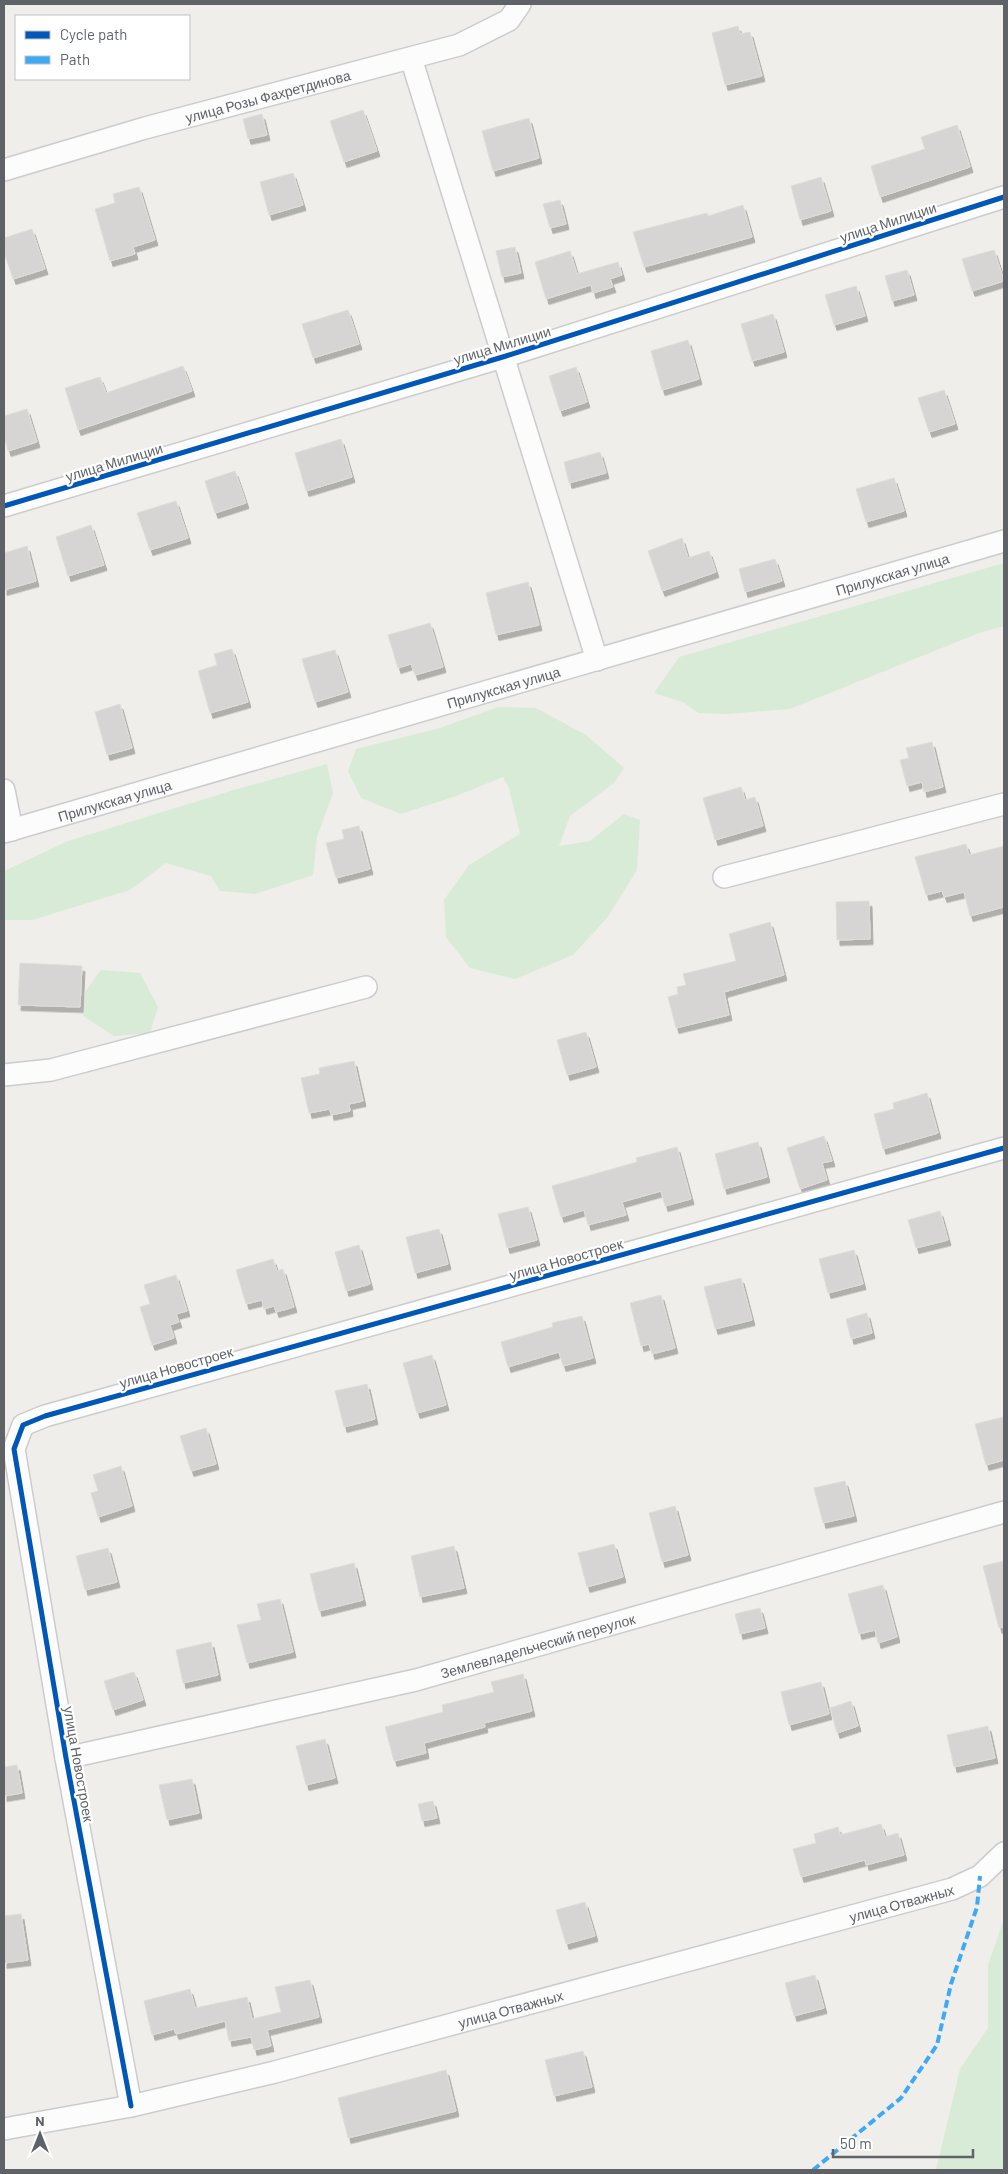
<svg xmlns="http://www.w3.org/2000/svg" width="1008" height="2174" font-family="Barlow,sans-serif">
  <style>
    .green { fill: #d8ebd6 }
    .building { fill: #d6d5d3; stroke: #deddd9; filter: url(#shadow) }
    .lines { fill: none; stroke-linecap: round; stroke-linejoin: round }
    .minor-casing { stroke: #cbcccc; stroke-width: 24 }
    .minor { stroke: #fdfcfc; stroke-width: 21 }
    .quiet { stroke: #3fa9f5; stroke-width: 4; stroke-dasharray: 8 4; stroke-linecap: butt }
    .cycleway-casing { stroke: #fff; stroke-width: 8 }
    .cycleway { stroke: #0057b8; stroke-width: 5 }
    .labels { text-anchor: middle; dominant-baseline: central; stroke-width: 4.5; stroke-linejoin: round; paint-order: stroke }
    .street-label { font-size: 14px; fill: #5f6368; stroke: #fff }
  </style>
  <defs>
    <filter id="shadow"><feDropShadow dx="3" dy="5.5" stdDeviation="0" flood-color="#0004"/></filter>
  </defs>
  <rect width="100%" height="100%" fill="#efeeea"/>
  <g class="green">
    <path d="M1004,563v63l-25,7 -189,76 -62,5 -30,-1 -15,-11 -29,-9 25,-36z"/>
    <path d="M498,707l38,1 50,27 38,33 -10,15 -44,33 -11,30 31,-5 34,-27 16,6 -3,50 -30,48 -34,37 -58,24 -45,-11 -24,-31 -2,-37 25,-35 51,-31 -11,-46 -6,-11 -47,19 -55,18 -40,-16 -13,-27 8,-22 84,-21z"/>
    <path d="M327,764l6,29 -16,44 -4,38 -58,19 -35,-3 -9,-15 -45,-13 -36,27 -98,30h-28v-49l64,-30 166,-51z"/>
    <path d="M101,970l39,3 18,34 -8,26 -36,3 -31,-20 2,-24z"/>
    <path d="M1004,1919v251h-68l24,-101 28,-41v-63z"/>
  </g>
  <g class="building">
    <path d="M738,26l2,8 10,-2 12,44 -37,9 -13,-52z"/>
    <path d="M363,110l14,41 -33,11 -14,-41z"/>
    <path d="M262,114l5,21 -19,4 -5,-20z"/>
    <path d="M529,118l10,40 -46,13 -11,-40z"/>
    <path d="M957,125l13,42 -90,30 -9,-31 54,-17 -4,-12z"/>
    <path d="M293,173l10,32 -34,10 -9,-33z"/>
    <path d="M821,177l10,34 -31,9 -9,-34z"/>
    <path d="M139,187l16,53 -22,7 2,7 -25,7 -15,-52 20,-6 -2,-9z"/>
    <path d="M560,200l6,24 -16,4 -7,-24z"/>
    <path d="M743,205l9,32 -108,30 -11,-35 74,-19 1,3z"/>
    <path d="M32,229l13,40 -32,10 -9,-27v-14z"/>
    <path d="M515,247l6,26 -19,4 -6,-26z"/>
    <path d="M994,250l10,31 -32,10 -10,-32z"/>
    <path d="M570,251l7,23 41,-12 4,13 -12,4 3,8 -20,6 -2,-8 -45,14 -11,-37z"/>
    <path d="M907,270l7,25 -22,6 -7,-25z"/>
    <path d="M856,286l9,30 -31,9 -9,-30z"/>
    <path d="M348,310l11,34 -46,14 -11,-34z"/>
    <path d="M773,314l11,38 -32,9 -11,-37z"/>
    <path d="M688,340l11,39 -37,11 -11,-39z"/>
    <path d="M183,366l9,25 -114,39 -13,-42 35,-11 6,16z"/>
    <path d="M576,367l11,35 -27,9 -11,-35z"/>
    <path d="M944,390l11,34 -26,8 -11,-34z"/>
    <path d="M27,409l10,33 -29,9 -4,-15v-20z"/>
    <path d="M341,439l11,38 -46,14 -11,-38z"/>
    <path d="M600,452l6,21 -37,10 -5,-21z"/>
    <path d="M235,471l11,32 -31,10 -10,-32z"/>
    <path d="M894,478l10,33 -38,11 -10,-33z"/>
    <path d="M176,501l12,37 -38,12 -13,-37z"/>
    <path d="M91,525l13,40 -36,11 -12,-39z"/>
    <path d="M682,538l6,20 21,-7 7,21 -54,19 -14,-40z"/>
    <path d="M27,546l9,35 -32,9v-37z"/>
    <path d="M775,559l7,22 -37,11 -6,-23z"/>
    <path d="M528,582l11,43 -43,10 -10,-42z"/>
    <path d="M430,623l13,44 -28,8 -4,-11 -13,4 -10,-33z"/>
    <path d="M232,649l16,53 -38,11 -12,-42 19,-6 -3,-11z"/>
    <path d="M335,650l13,42 -33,10 -13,-43z"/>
    <path d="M120,704l12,44 -25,7 -12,-43z"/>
    <path d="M932,742l11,45 -19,5 -2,-10 -15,4 -7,-26 9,-2 -3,-10z"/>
    <path d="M741,787l4,13 10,-3 8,29 -48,14 -12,-42z"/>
    <path d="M359,826l11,43 -34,9 -10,-35 18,-4 -2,-9z"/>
    <path d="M966,844l3,11 35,-9v61l-34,9 -6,-24 -20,5 -2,-6 -16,4 -11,-38z"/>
    <path d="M869,901l1,38 -33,1 -1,-38z"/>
    <path d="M770,922l14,53 -60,17 5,23 -53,13 -8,-31 10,-3 -1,-7 9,-2 -3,-11 53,-13 -7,-27z"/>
    <path d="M20,963l62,3 -2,41 -62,-2z"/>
    <path d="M586,1032l10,35 -29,8 -10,-35z"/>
    <path d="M354,1061l9,40 -14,3 1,7 -19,4 -1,-6 -21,4 -8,-35 19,-4 -1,-6z"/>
    <path d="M927,1093l11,40 -55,16 -9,-35 20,-5 -1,-6z"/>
    <path d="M824,1136l8,25 -10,2 5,17 -27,9 -13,-41z"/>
    <path d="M758,1142l9,35 -43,12 -9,-35z"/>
    <path d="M677,1147l14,52 -26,7 -4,-15 -39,11 4,13 -38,10 -4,-15 -23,7 -9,-31 85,-24 -1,-4z"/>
    <path d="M528,1207l9,33 -30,8 -9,-34z"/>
    <path d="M940,1211l8,29 -32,8 -8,-28z"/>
    <path d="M439,1229l9,35 -33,9 -9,-36z"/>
    <path d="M359,1245l11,39 -24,7 -11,-39z"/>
    <path d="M854,1250l9,34 -35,9 -9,-34z"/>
    <path d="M273,1259l4,12 6,-2 11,38 -18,5 -2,-6 -10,3 -2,-9 -16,4 -10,-34z"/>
    <path d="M176,1275l11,36 -11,3 3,8 -9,3 4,13 -22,7 -12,-38 10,-3 -6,-19z"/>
    <path d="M741,1278l11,42 -37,9 -11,-42z"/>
    <path d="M661,1295l14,53 -23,6 -3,-10 -8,2 -11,-43z"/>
    <path d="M867,1313l5,20 -21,6 -5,-20z"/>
    <path d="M582,1316l11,42 -30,8 -4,-14 -51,15 -7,-25 52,-15 -1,-4z"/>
    <path d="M432,1355l14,50 -29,8 -14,-50z"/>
    <path d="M367,1384l8,35 -31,8 -9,-36z"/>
    <path d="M1004,1417v43l-18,5 -11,-41z"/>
    <path d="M206,1428l10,36 -25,7 -11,-35z"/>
    <path d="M121,1466l11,40 -34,11 -7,-24 7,-2 -5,-16z"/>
    <path d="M845,1481l9,35 -31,7 -9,-35z"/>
    <path d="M675,1506l13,49 -26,7 -13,-49z"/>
    <path d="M614,1544l9,33 -36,10 -9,-34z"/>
    <path d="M454,1546l10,42 -44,9 -9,-41z"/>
    <path d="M108,1548l9,34 -32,8 -9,-34z"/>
    <path d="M1004,1561v66l-5,1 -16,-62z"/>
    <path d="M354,1563l9,37 -44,11 -9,-37z"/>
    <path d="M883,1585l14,52 -19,6 -3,-13 -16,4 -11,-40z"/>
    <path d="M280,1599l13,53 -46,11 -10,-38 24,-5 -4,-16z"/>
    <path d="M760,1608l5,20 -25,6 -5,-20z"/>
    <path d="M211,1642l7,33 -35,8 -7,-33z"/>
    <path d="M134,1672l9,28 -30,10 -9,-29z"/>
    <path d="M523,1674l9,37 -48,12 1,4 -61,16 2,10 -32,8 -9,-34 58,-15 -1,-7 52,-13 -3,-10z"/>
    <path d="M821,1682l8,32 -40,11 -8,-33z"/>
    <path d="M851,1701l7,25 -21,7 -7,-25z"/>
    <path d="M988,1726l7,32 -41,9 -7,-32z"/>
    <path d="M325,1739l10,39 -29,7 -10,-39z"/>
    <path d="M17,1765l5,28 -18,3v-29z"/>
    <path d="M192,1779l7,34 -32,7 -8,-35z"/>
    <path d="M433,1801l4,17 -15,3 -4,-17z"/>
    <path d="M881,1824l4,13 13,-4 6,22 -38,10 -1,-5 -64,17 -8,-28 23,-6 -2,-9 24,-7 2,8z"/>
    <path d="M585,1902l10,34 -29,8 -10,-34z"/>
    <path d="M21,1914l7,46 -24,3v-47z"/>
    <path d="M815,1975l9,33 -30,8 -9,-33z"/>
    <path d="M310,1980l9,37 -52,13 4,16 -17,4 -3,-13 -22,4 -4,-20 -49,13 -2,-5 -22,6 -8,-34 46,-12 5,19 52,-11 5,22 29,-7 -6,-25z"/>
    <path d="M583,2051l9,36 -38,9 -9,-36z"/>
    <path d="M446,2070l10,41 -108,27 -10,-40z"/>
  </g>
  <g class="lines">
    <g class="minor-casing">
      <g id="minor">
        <path d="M411,58l186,602"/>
        <path id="s1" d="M4,170l141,-42 314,-83 50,-25 11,-16"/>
        <path d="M4,506l502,-150 498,-159"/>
        <path d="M4,790l8,40"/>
        <path id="s2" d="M4,832l1000,-291"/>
        <path d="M724,877l280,-73"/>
        <path d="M4,1075l47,-5 315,-83"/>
        <path id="s3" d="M66,1758l350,-78 588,-168"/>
        <path d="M131,2106l-65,-348 -52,-309 9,-24 22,-9 959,-268"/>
        <path id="s4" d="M4,2129l127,-23 144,-34 677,-183 28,-13 24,-23"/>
      </g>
    </g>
    <use href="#minor" class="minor"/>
    <path class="quiet" d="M813,2170l88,-72 36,-53 14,-61 26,-77 3,-31"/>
    <g class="cycleway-casing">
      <g id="cycleway">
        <path d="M4,506l502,-150 498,-159"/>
        <path d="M131,2106l-65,-348 -52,-309 9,-24 22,-9 959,-268"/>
      </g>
    </g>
    <use href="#cycleway" class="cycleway"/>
  </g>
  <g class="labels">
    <g class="street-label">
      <text stroke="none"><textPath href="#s1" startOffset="274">улица Розы Фахретдинова</textPath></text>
      <text transform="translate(888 222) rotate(-18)">улица Милиции</text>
      <text transform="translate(502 345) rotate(-17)">улица Милиции</text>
      <text transform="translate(114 462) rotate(-17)">улица Милиции</text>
      <text stroke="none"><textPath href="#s2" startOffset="925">Прилукская улица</textPath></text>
      <text stroke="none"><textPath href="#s2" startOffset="520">Прилукская улица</textPath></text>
      <text stroke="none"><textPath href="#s2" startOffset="115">Прилукская улица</textPath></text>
      <text transform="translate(566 1259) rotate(-16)">улица Новостроек</text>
      <text transform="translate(176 1367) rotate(-16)">улица Новостроек</text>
      <text stroke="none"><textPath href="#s3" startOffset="485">Землевладельческий переулок</textPath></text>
      <text transform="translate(79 1764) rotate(80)">улица Новостроек</text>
      <text stroke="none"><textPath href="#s4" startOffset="926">улица Отважных</textPath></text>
      <text stroke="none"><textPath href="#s4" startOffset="521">улица Отважных</textPath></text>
    </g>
  </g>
  <rect width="1008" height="2174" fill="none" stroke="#5f6368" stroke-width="10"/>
  <rect x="15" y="15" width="175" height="65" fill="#ffffff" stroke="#bfc1c3"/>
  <rect x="25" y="31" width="25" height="8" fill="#0057b8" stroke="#bfc1c3"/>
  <text x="60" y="40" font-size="15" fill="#5f6368">Cycle path</text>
  <rect x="25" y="56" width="25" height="8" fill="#3fa9f5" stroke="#bfc1c3"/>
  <text x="60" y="65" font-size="15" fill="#5f6368">Path</text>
  <g transform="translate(40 2134)" stroke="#ffffff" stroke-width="4" paint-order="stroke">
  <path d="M0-4L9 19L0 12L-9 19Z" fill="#5f6368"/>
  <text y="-8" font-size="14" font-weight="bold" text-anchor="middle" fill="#5f6368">N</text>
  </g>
  <path d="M833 2149v8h140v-8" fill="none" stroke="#5f6368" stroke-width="2.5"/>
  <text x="840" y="2149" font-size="15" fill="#5f6368" stroke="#ffffff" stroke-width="4" paint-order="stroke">50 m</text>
</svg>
